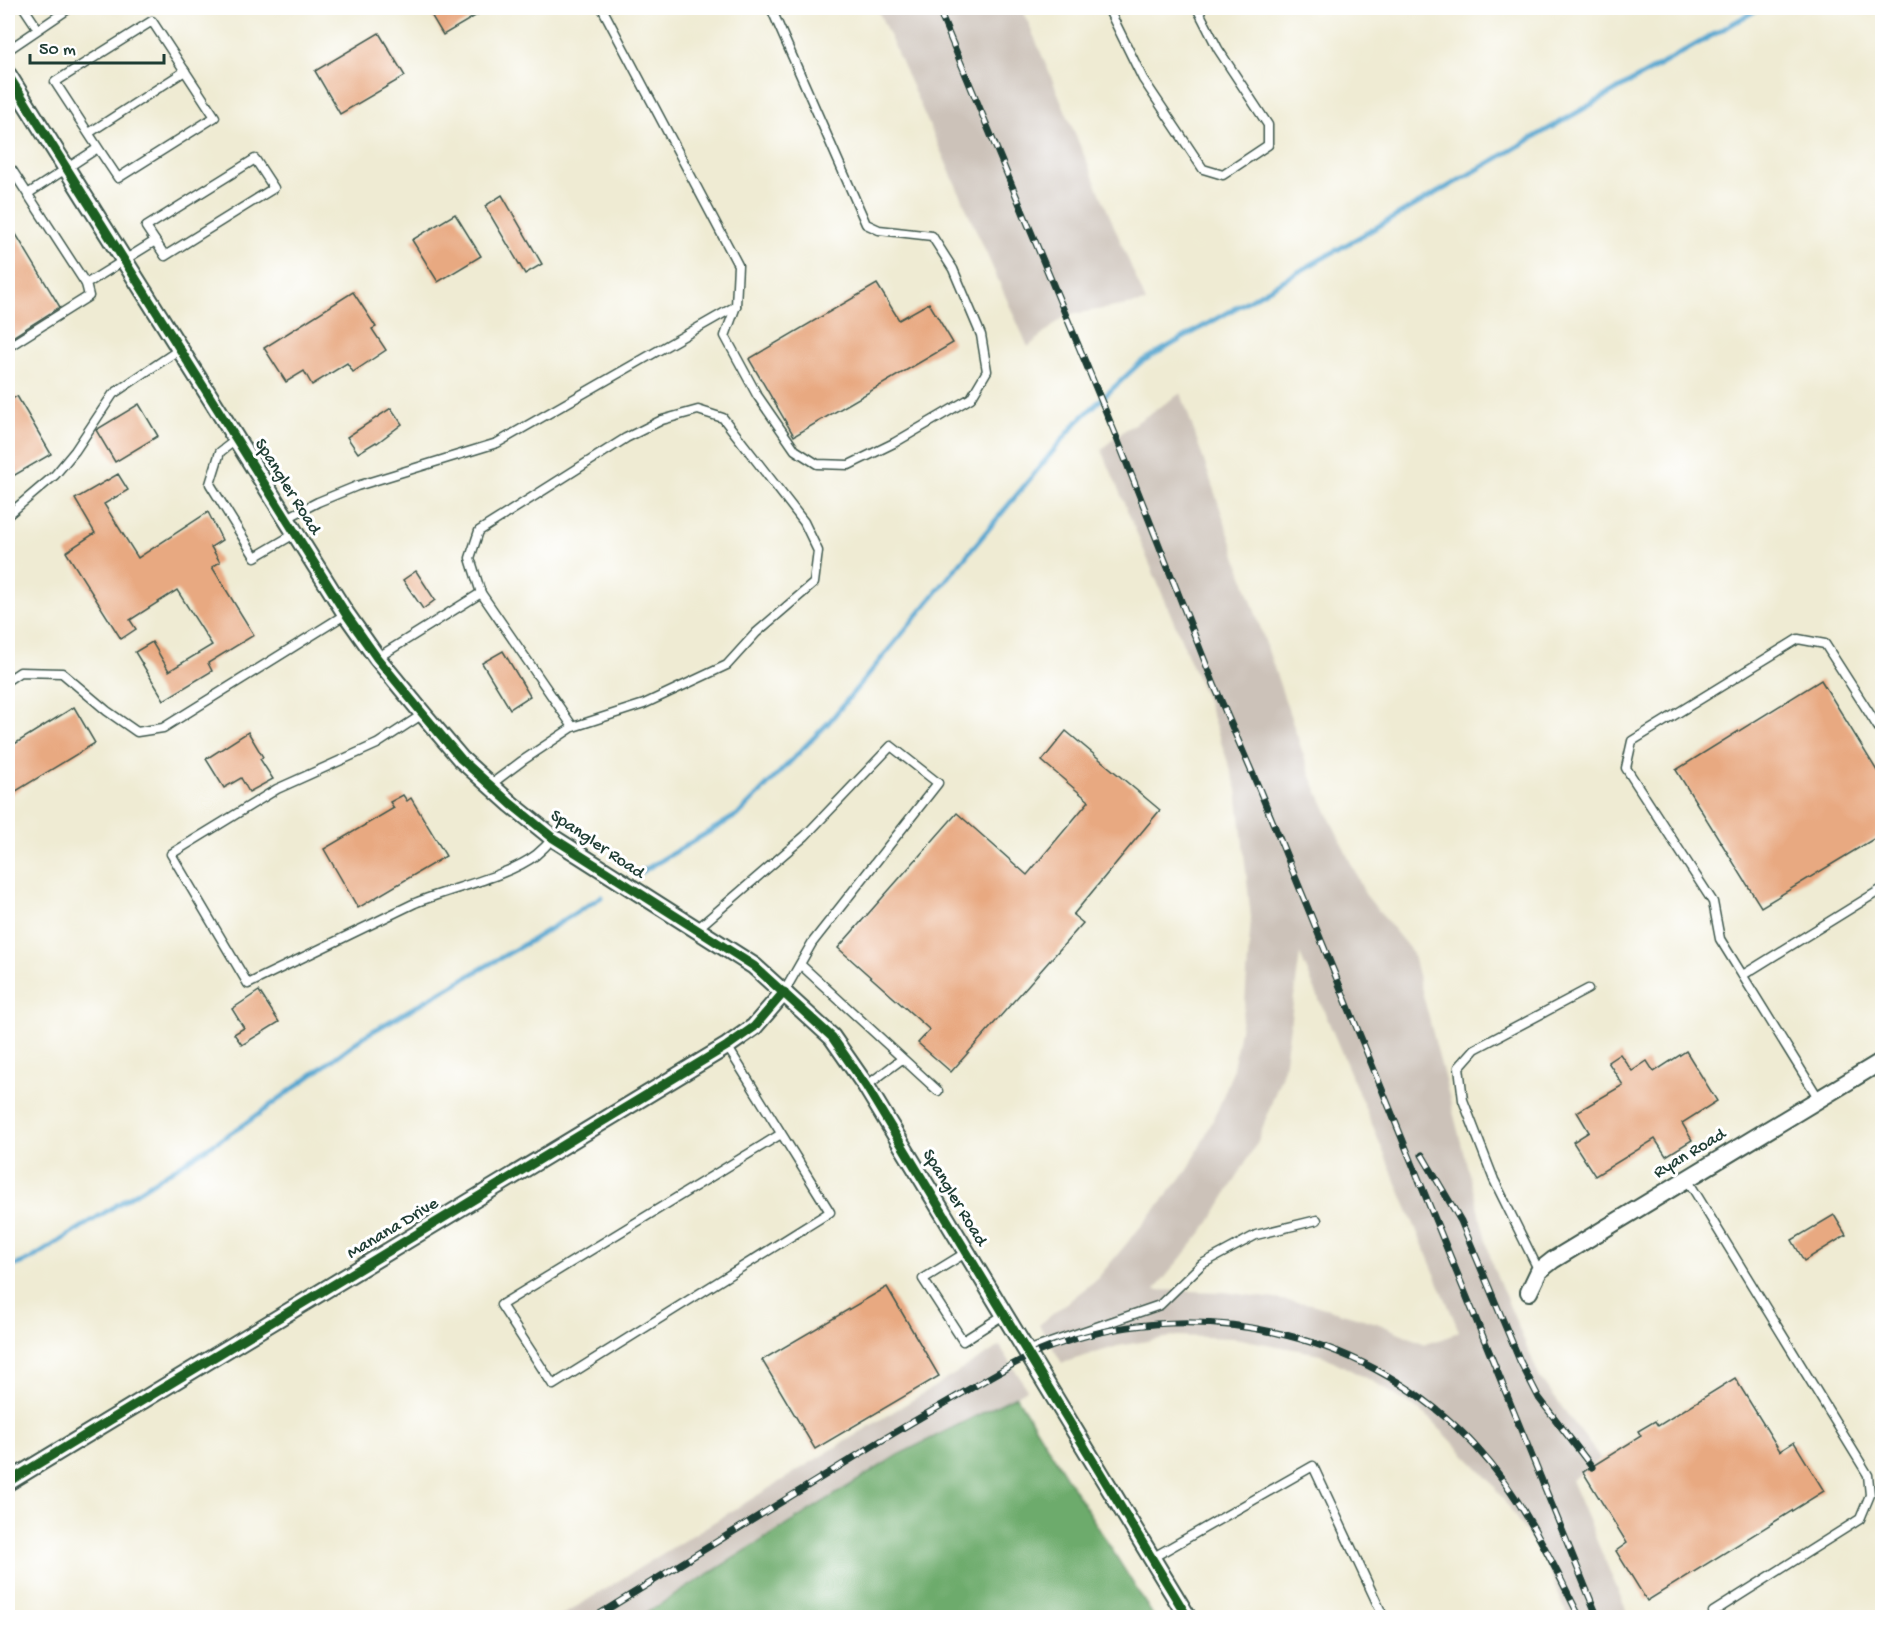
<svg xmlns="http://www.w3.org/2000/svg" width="1890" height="1625" font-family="'Gochi Hand',sans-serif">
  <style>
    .industrial { fill: #ccc2b9; fill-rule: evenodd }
    .forest { fill: #6dab6c; stroke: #467450; stroke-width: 1.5 }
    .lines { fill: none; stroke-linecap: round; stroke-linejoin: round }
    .stream { stroke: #54a5cf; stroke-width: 5 }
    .building { fill: #e8a981 }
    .lane-casing { stroke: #3e574c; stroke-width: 11 }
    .street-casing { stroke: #3e574c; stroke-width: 20 }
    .lane { stroke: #fff; stroke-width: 8 }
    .street { stroke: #fff; stroke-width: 16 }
    .rail-casing { stroke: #1f3d34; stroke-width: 7 }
    .rail { stroke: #fff; stroke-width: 4.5; stroke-dasharray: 14; stroke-linecap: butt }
    .cycleway-casing { stroke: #fff; stroke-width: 13 }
    .cycleway { stroke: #1b5e20; stroke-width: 9 }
    .labels { text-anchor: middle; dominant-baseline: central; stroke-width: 6; stroke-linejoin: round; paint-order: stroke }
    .street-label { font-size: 18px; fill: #1f3d34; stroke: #fff }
  </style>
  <rect width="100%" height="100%" fill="#fff"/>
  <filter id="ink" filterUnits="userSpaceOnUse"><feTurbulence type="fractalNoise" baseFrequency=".0167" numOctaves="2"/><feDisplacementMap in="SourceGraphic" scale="12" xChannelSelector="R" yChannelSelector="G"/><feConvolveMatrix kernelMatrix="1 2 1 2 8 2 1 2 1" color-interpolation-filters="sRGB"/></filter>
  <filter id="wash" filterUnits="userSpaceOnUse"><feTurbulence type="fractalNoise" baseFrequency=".008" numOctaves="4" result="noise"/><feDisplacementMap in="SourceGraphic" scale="24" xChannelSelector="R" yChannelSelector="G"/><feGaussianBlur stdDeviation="1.35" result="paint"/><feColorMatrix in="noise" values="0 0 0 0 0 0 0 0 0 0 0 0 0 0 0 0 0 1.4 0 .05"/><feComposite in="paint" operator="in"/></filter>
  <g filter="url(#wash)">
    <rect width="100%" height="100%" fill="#efebd3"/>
    <g class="industrial">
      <path d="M877,8h145l124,294 -80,13 -38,32z"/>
      <path d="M1181,393l130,384 54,117 47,58 81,315 47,111 61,81 -30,21 58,137h-61l-24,-59 -55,-79 -64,-65 -46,-29 -59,-31 -85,-16 -58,-2 -59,10 -56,17 -23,-38 58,-46 91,-109 28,-56 16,-41 13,-70 6,-85 -14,-129 -30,-88 -105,-251 14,-14zM1300,954l159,377 -8,5 -26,8 -48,-21 -66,-19 -86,-12 -70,-2 55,-68 48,-81 26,-73z"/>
      <path d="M1000,1346l27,43 -11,7 -118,59 -258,162 -82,1z"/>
    </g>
    <path class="forest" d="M1016,1396l138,221h-514l258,-162z"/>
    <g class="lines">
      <g class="stream">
        <path d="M638,874l101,-60 90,-92 248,-300 64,-60 619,-354"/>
        <path d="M8,1268l23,-9 214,-135 121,-89 164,-94 71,-44"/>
      </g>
    </g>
    <g id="blocks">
      <g class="building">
        <path d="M427,8h62l-46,27z"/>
        <path d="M379,33l26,43 -65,38 -25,-43z"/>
        <path d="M502,195l40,69 -17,10 -40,-68z"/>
        <path d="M455,214l26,42 -43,26 -26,-42z"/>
        <path d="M8,221l52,86 -52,33z"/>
        <path d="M877,284l22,36 30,-17 24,40 -159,93 -45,-77z"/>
        <path d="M353,292l23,35 -4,2 14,21 -33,22 -6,-9 -35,22 -8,-14 -18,11 -22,-34z"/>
        <path d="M17,396l34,58 -43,25v-77z"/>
        <path d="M139,404l19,32 -43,26 -19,-32z"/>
        <path d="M391,408l11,16 -25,19 -1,-1 -18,11 -11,-16z"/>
        <path d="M118,474l10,16 -24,14 34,54 70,-46 14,28 -11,7 9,15 -8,5 42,68 -46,28 4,8 -48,29 -29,-48 17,-10 17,29 43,-26 -35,-55 -47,30 6,9 -15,10 -55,-87 29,-19 -20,-34z"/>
        <path d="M416,571l19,29 -12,9 -20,-29z"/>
        <path d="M503,651l27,45 -20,13 -28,-46z"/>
        <path d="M1821,680l61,99v55l-121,73 -85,-137z"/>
        <path d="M74,707l21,36 -87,53v-48z"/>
        <path d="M1066,731l94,79 -87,105 10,8 -132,149 -33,-29 12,-13 -92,-82 119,-135 70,62 62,-74 -47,-40z"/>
        <path d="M248,732l15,25 -3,2 13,20 -24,13 -8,-14 -17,10 -18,-29z"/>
        <path d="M403,795l4,6 4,-3 35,58 -88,52 -34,-59 70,-41 -4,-6z"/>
        <path d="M259,991l20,31 -37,23 -8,-11 10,-6 -12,-19z"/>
        <path d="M1686,1051l31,50 -35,22 10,17 -26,16 -11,-17 -60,37 -22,-34 16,-10 -12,-20 46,-27 -15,-23 12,-8 12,17 15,-10 7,11z"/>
        <path d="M1834,1215l12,20 -42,26 -12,-21z"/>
        <path d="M887,1287l52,89 -124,73 -53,-89z"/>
        <path d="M1735,1378l45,73 14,-9 30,49 -177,110 -31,-50 11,-8 -44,-71 58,-36 -3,-5 17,-10 3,5z"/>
      </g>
    </g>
  </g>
  <g filter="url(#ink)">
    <use href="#blocks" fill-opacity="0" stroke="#3e574c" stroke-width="1.5"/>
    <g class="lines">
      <g class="lane-casing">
        <g id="lane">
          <path d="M24,8l14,21"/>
          <path d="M602,8l136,257 -2,41 -11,30 32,59 38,55 22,14 32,1 45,-22 77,-45 16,-27 -6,-36 -28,-66 -21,-33 -53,-6 -13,-6 -95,-216"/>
          <path d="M1108,8l35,71 60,90 20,6 45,-30v-20l-50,-76 -21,-41"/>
          <path d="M8,50l62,-42"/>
          <path d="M8,106l14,-9"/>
          <path d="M89,133l96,-62"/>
          <path d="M255,159l19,29 -109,68 -19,-29z"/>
          <path d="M8,169l4,1 74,114"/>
          <path d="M29,193l69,-45 -43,-66 97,-61 63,96 -97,61 -20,-30"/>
          <path d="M8,347l81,-51 -3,-12 69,-43"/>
          <path d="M237,439l-17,13 -10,32 45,73 41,-24"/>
          <path d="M8,515l47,-40 20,-24 38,-57 67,-45"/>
          <path d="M287,518l31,-16 39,-16 140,-43 239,-137"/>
          <path d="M377,658l104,-65"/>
          <path d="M8,680l12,-8 42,1 45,38 30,21 26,-4 183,-114"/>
          <path d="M423,714l-46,30 -100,45 -106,65 77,130 167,-81c36,-15 92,-26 121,-48 6,-5 12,-11 17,-17"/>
          <path d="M490,785l32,-24 51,-34 71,-23 83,-39 29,-32 58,-50 4,-32 -14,-29 -81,-104 -25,-8 -36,10 -36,18 -147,93 -9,27 11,35 92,134"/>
          <path d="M697,929l108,-93 86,-90 47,37 -126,160 -28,49"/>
          <path d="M801,965l137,126"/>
          <path d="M1743,975l139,-86"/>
          <path d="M727,1046l103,166 -277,173 -52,-80 280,-171"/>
          <path d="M866,1086l36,-27"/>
          <path d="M1819,1099l-99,-160 -7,-37 -87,-134 6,-27 166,-102 27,5 57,89"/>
          <path d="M1687,1179l181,296 2,20 -10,24 -147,93"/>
          <path d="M967,1252l-44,27 40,62 42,-27"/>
          <path d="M1539,1271l-45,-91 -31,-80 -4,-33 16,-18 113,-60"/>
          <path d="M1027,1351l133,-46 42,-41 54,-29 61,-15"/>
          <path d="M1152,1558l161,-92 71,152"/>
        </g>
      </g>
      <g class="street-casing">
        <g id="street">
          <path d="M8,75l338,539 31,44 46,56 38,45 50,45 42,34 201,128 78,71 34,49 322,532"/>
          <path d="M1529,1292l10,-21 14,-11 329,-199"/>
          <path d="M8,1482l719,-436 27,-19 30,-35"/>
        </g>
      </g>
      <use href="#lane" class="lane"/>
      <use href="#street" class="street"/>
      <g class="rail-casing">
        <g id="rail">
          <path d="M938,8l178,428 99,251 45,104 338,827"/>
          <path d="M1422,1155l39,66 59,140 19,37 53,69"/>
          <path d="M593,1618c94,-58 188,-116 281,-173 33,-20 66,-39 99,-58 28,-16 55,-33 86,-43 145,-50 315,-10 418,104 45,49 74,111 103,170"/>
        </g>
      </g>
      <use href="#rail" class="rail"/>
      <g class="cycleway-casing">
        <g id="cycleway">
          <path d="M8,75l338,539 31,44 46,56 38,45 50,45 42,34 201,128 78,71 34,49 322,532"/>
          <path d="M8,1482l719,-436 27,-19 30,-35"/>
        </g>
      </g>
      <use href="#cycleway" class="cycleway"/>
    </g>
  </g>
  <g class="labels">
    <g class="street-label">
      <text transform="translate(287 487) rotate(58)">Spangler Road</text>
      <text transform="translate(597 845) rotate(34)">Spangler Road</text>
      <text transform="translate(1690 1154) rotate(-31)">Ryan Road</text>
      <text transform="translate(954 1198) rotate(59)">Spangler Road</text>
      <text transform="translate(393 1229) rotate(-31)">Manana Drive</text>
    </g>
  </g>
  <rect width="1890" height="1625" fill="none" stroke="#fff" stroke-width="30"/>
  <path d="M30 54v9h134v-9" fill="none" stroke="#1f3d34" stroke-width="3"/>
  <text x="39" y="54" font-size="18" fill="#1f3d34" stroke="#ffffff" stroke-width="4.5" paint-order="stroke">50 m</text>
</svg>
